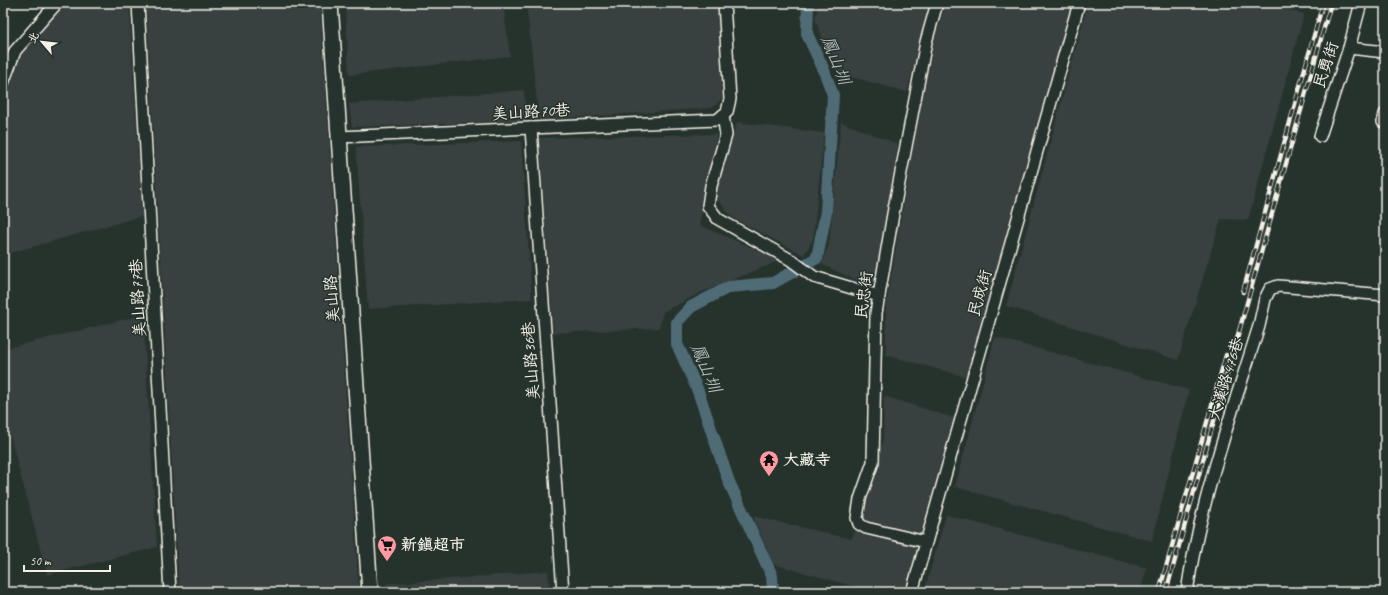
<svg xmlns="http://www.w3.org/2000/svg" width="1388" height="595" font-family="Caveat,'LXGW WenKai TC',sans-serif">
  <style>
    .built { fill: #38403f }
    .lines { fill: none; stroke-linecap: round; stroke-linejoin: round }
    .canal { stroke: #506c76; stroke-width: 12 }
    .street-casing { stroke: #f4f1e8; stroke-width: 14 }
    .secondary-casing { stroke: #f4f1e8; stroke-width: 18 }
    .street { stroke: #26332d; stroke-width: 11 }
    .secondary { stroke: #26332d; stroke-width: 15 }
    .rail-casing { stroke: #f4f1e8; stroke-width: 4.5 }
    .rail { stroke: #26332d; stroke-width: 3; stroke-dasharray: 9; stroke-linecap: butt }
    .labels { text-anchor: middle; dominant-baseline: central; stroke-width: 3; stroke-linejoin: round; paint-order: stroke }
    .street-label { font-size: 16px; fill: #f4f1e8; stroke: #26332d }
    .poi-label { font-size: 16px; font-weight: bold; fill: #f4f1e8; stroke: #26332d; text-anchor: start }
    .water-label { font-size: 17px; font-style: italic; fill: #b2bcba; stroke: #26332d }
  </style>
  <rect width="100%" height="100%" fill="#26332d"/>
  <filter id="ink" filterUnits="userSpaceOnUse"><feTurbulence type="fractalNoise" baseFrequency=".025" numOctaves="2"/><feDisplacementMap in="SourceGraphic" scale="8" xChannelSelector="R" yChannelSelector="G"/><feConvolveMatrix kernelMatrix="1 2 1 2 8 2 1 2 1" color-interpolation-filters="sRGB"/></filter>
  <g filter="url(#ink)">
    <g class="built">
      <path d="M65,3h64l13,213 -139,39v-155l9,-30 10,-17z"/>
      <path d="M146,3h174l39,589h-180z"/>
      <path d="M345,3h158l7,53 -161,19z"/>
      <path d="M630,3h88l4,96 -10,9 -173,12 -12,-110z"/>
      <path d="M819,3h111l-23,89 -70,-19 -22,-54z"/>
      <path d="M945,3h128l-107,374 -80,-22v-49l41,-241z"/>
      <path d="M1088,3h172l44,11 -56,206 -27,-1 -43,141 -172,-54z"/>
      <path d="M524,90l2,31 -174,6 -3,-23z"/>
      <path d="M737,122l87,11 -11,106 -9,16 -71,-37 -19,-23z"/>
      <path d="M841,122l57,22 -23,145 -54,-25 8,-19z"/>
      <path d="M717,134l-18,91 82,35 -81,33 -37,19 -4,16 -106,5 -14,-195z"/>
      <path d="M521,141l11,158 -164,10 -12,-162z"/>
      <path d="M143,315l14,232 -110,28 -44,-166v-60z"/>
      <path d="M995,337l194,53 -37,151 -197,-54z"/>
      <path d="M884,396l73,23 -33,117 -53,-13 -10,-4 -1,-8 23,-71z"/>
      <path d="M946,515l201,53 -7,24h-216z"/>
      <path d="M753,516l98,23 5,-8 65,15 -13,46h-34l-101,-28z"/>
      <path d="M548,571l2,21h-163l-1,-8z"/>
    </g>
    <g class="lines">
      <path class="canal" d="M773,592l-1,-16 -43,-94 -31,-91 -21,-47v-22l14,-15 38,-20 44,-4 44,-25 9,-46 7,-117 -10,-27 -16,-34 1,-31"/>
      <g class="street-casing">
        <g id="street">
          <path d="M138,3l32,589"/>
          <path d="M1349,48l36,4"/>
          <path d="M3,83l12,-32 42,-48"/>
          <path d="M723,115l3,20 -15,51 -3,20 10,13 73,41 23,17 65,19"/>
          <path d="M1383,122l2,-8"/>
          <path d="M531,128l32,464"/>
          <path d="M1320,136l29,-88 12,-45"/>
          <path d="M339,137l192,-9 186,-8 10,-8 3,-13 -6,-96"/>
          <path d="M926,542l-60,-14 -7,-4 -2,-6 3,-19 13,-37 3,-149 17,-99 33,-172 11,-39"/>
          <path d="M912,592l167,-589"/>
          <path d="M1187,592c13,-91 45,-179 72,-266l6,-27 5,-10 8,-3 107,9"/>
        </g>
      </g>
      <g class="secondary-casing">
        <path id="secondary" d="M330,3l40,589"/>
      </g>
      <use href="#street" class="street"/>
      <use href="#secondary" class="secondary"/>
      <g class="rail-casing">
        <g id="rail">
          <path d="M1243,292l80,-289"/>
          <path d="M1159,592l67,-237"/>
          <path d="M1166,592l165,-589"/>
        </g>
      </g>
      <use href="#rail" class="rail"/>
    </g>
  </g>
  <defs>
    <g id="temple-pin" transform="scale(1)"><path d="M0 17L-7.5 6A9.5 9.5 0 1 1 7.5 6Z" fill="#ff9aa2" stroke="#26332d"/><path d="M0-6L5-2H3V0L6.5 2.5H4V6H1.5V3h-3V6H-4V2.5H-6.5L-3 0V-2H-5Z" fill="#111"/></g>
    <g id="supermarket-pin" transform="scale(1)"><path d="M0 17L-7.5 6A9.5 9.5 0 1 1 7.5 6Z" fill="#ff9aa2" stroke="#26332d"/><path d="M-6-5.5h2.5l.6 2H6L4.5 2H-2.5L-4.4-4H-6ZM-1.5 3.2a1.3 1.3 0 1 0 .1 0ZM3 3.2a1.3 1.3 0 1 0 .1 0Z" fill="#111"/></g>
  </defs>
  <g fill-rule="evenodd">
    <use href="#temple-pin" x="769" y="460"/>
    <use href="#supermarket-pin" x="387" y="545"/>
  </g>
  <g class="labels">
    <g class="street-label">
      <text transform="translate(1326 65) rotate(-72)">民勇街</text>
      <text transform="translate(531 112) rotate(-3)">美山路70巷</text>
      <text transform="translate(980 293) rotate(-74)">民成街</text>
      <text transform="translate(864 295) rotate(-83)">民忠街</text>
      <text transform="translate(138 298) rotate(-93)">美山路77巷</text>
      <text transform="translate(332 299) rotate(-94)">美山路</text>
      <text transform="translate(531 361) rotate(-94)">美山路36巷</text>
      <text transform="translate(1226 379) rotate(-73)">大漢路476巷</text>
    </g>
    <g class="poi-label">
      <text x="783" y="460">大藏寺</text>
      <text x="401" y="545">新鎮超市</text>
    </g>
    <g class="water-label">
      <text transform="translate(836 60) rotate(68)">鳳山圳</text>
      <text transform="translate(706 368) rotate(67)">鳳山圳</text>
    </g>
  </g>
  <rect width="1388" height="595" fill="none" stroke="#26332d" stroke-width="16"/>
  <rect x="8" y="8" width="1372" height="579" fill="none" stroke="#f4f1e8" stroke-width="1.5" filter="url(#ink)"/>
  <g transform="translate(42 42) rotate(298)" stroke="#26332d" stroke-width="3" paint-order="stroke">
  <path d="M0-3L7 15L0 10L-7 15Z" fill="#f4f1e8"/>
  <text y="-6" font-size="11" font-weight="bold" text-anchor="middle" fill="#f4f1e8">北</text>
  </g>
  <path d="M24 565v6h86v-6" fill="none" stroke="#f4f1e8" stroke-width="2"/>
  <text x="30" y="565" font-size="12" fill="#f4f1e8" stroke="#26332d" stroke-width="3" paint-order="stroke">50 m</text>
</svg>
